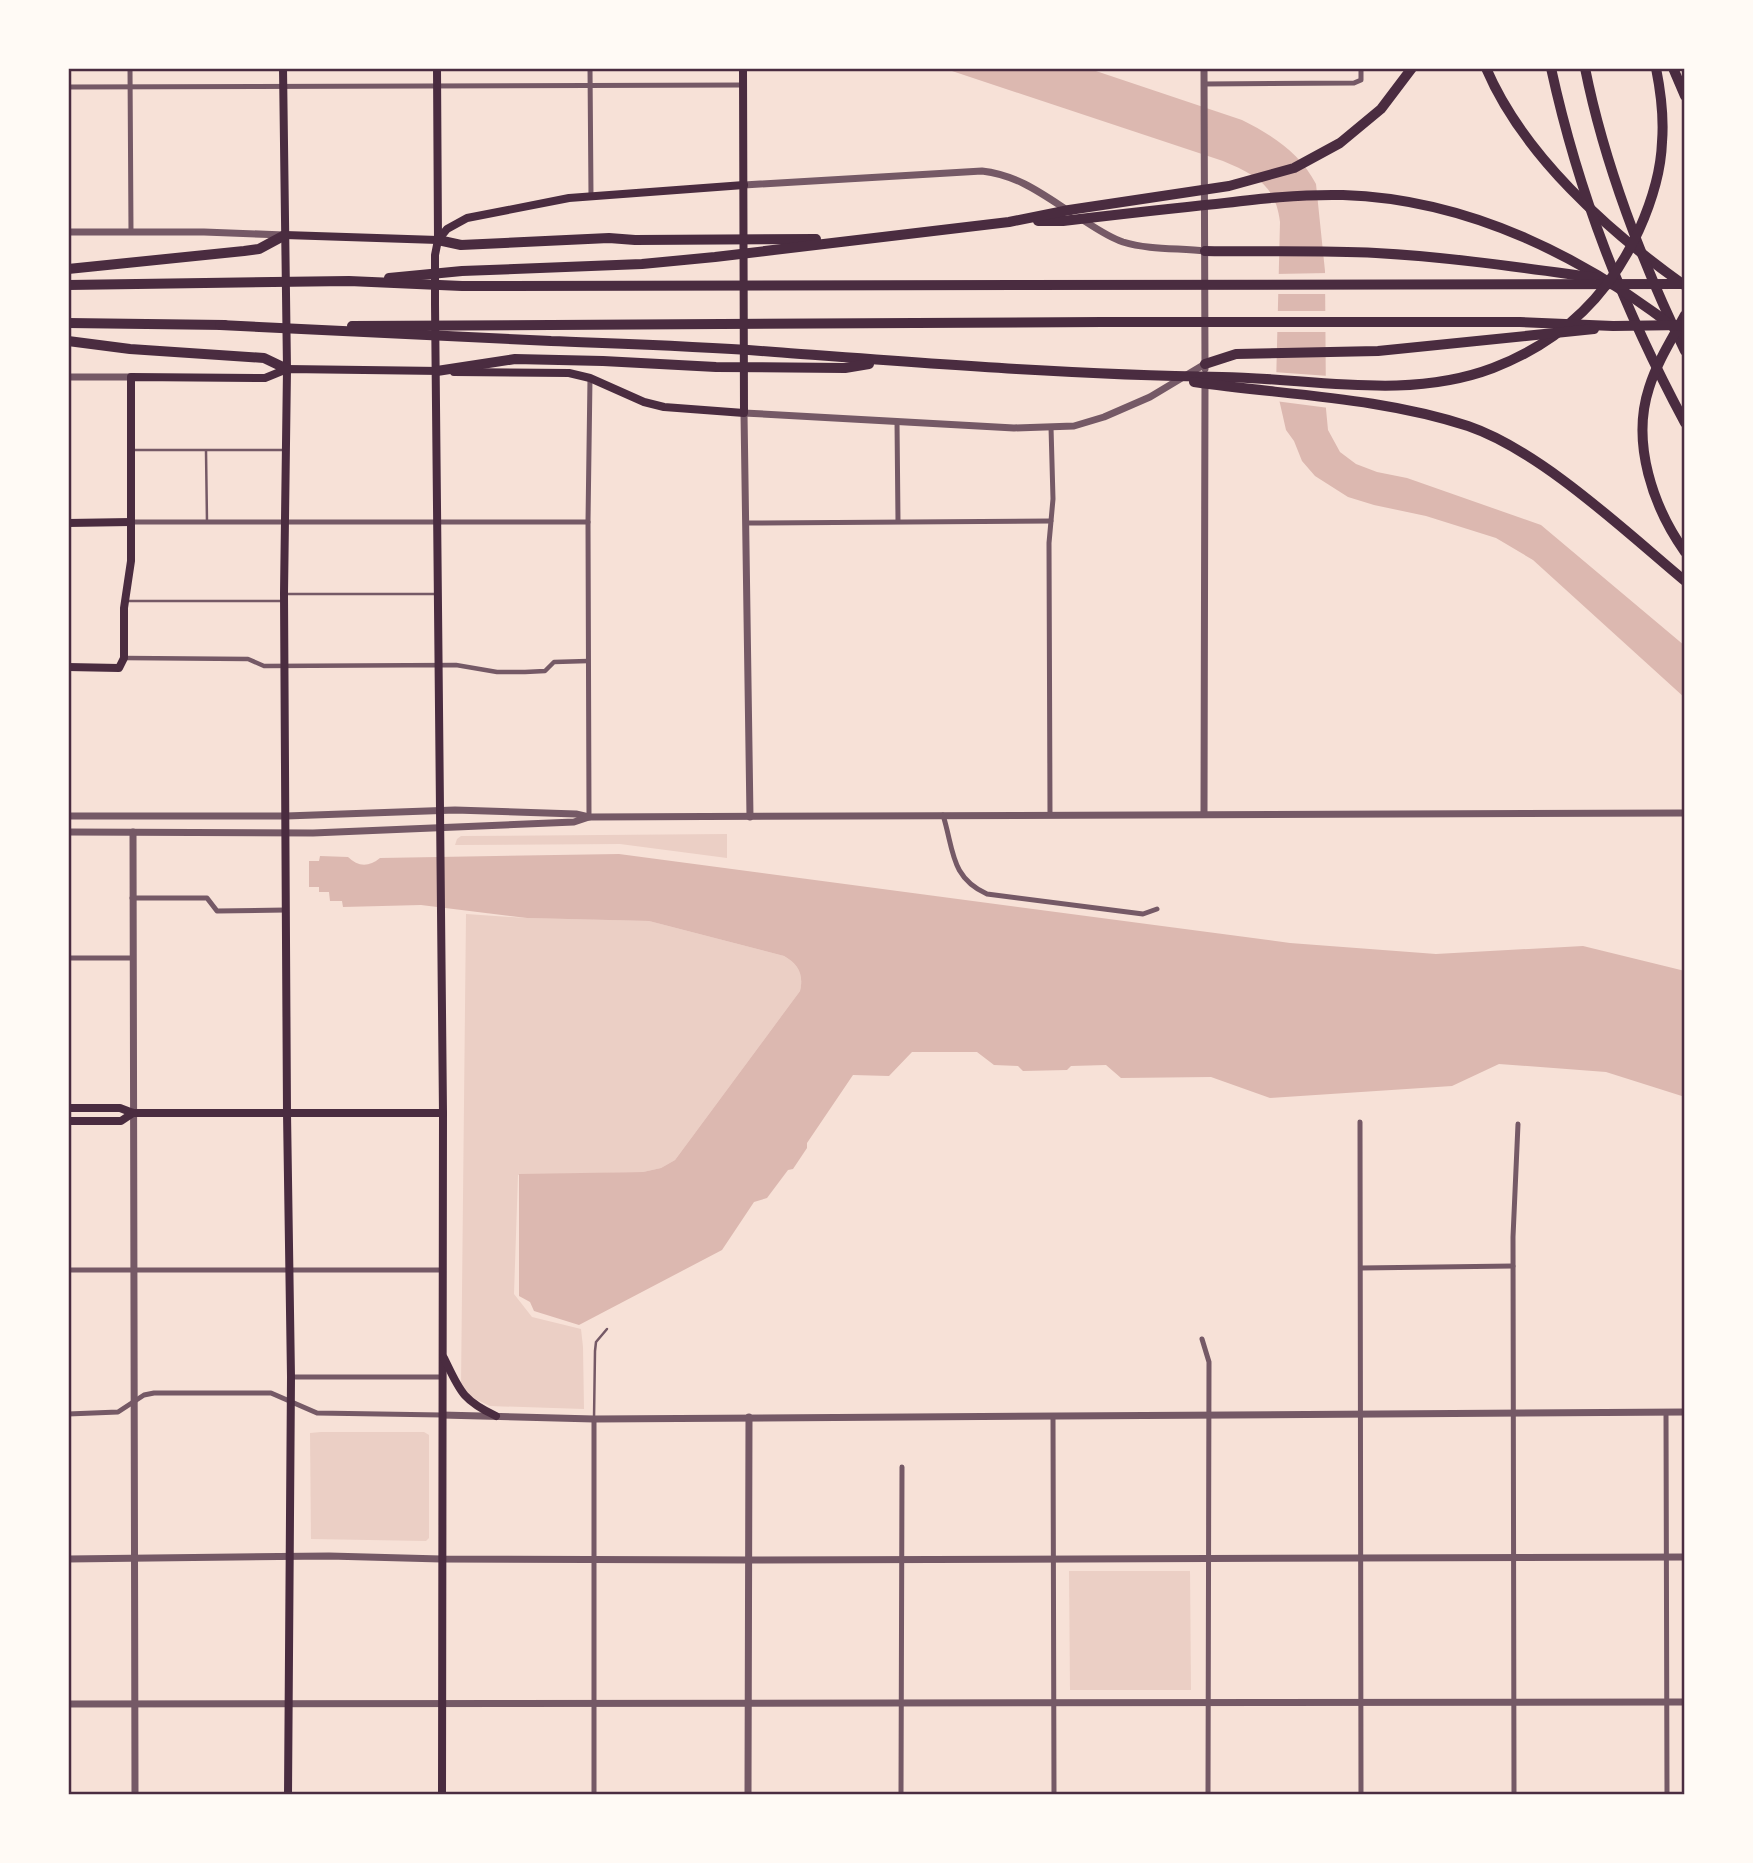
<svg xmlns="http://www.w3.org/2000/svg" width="1753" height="1863" font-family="Bitter,serif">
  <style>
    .green { fill: #ebcfc5 }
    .water { fill: #dcb8b0 }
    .pier { fill: #f7e1d7 }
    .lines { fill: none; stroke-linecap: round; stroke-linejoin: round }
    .service { stroke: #755966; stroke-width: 2.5 }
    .pedestrian { stroke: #755966; stroke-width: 4.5 }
    .minor { stroke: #755966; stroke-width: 5 }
    .tertiary { stroke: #755966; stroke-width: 7 }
    .secondary { stroke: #4a2c40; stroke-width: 8 }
    .motorway { stroke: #4a2c40; stroke-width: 10 }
    .neatline { fill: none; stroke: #4a2c40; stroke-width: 2.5 }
  </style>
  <rect width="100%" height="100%" fill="#f7e1d7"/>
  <g class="green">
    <path d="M727,834v24l-107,-14 -165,1 2,-6 4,-3z"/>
    <path d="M466,914l61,4 122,3 135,35c14,8 20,18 16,35l-125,169 -14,8 -18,4 -125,3 -4,119 18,23 49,12 2,18 1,62 -94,-3 -17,-8 -12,-11z"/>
    <path d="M321,1432h103l5,3v103l-3,3 -115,-2 -1,-106z"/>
    <path d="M1069,1571h121l1,119h-121z"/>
  </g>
  <g class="water">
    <path d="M943,68h144l155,52c30,15 58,33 74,64l9,87 1,138 2,21 12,22 16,12 21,8 30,6 134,47 144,121v52l-152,-138 -37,-22 -70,-22 -52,-11 -26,-8 -33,-21 -13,-15 -8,-20 -8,-11 -10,-44 4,-164c-4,-37 -26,-48 -57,-61z"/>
    <path d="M619,854l671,89 146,11 147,-8 102,25v126l-79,-25 -107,-8 -47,22 -182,12 -59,-21 -90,1 -15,-13 -35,1 -4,4 -44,1 -5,-5 -24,-1 -17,-13h-65l-23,24 -36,-1 -46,68v5l-14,21 -5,1 -21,28 -13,4 -32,48 -143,75 -45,-14 -4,-9 -11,-6v-122l124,-2 18,-4 14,-8 125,-169c4,-17 -2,-27 -16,-35l-135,-35 -122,-3 -106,-13 -78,2 -1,-6h-12l-1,-9h-10v-5h-10v-26h10l1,-5 28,1c10,10 21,10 32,1z"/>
  </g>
  <g class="pier">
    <path d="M1329,273l1,21h-55v-20z"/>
    <path d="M1275,311h55v21h-56z"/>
    <path d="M1273,372l56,4v32l-54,-7z"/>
  </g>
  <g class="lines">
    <g class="service">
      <path d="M134,450h150"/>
      <path d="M206,451l1,71"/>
      <path d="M287,594h148"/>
      <path d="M127,601h154"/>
      <path d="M594,1419l1,-68 1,-9 11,-13"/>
    </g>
    <path class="pedestrian" d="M125,658l123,1 16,7 192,-1 41,7h28l20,-1 9,-9 34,-1"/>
    <g class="minor">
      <path d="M130,68l1,164"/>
      <path d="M590,68l1,128"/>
      <path d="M1204,84l150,-1 7,-3v-12"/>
      <path d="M68,87l675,-2"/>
      <path d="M897,421l1,100"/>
      <path d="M131,522h457"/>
      <path d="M747,523l304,-2"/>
      <path d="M943,815c11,35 7,62 44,79l156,20 14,-5"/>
      <path d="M1050,815l-1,-272 4,-44 -2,-72"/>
      <path d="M589,817l-1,-295 2,-144"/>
      <path d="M132,898h75l10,13 69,-1"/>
      <path d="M68,958h65"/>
      <path d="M1360,1122l1,673"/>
      <path d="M1361,1268l152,-2"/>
      <path d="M68,1270h375"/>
      <path d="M1202,1339l7,23 -1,433"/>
      <path d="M291,1377h151"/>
      <path d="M1666,1412l1,383"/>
      <path d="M68,1414l50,-2 26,-17 10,-2h117l46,20 125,2"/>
      <path d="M1053,1417l1,378"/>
      <path d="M594,1419v376"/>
      <path d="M901,1795l1,-328"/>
      <path d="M1514,1795l-1,-558 5,-113"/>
    </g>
    <g class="tertiary">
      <path d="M1204,68l1,301"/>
      <path d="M744,185l238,-14c35,4 59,22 88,41"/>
      <path d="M1080,218c14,9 28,19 43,24 26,8 56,6 82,9"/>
      <path d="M68,232h136l80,3"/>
      <path d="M68,377h63"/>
      <path d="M1204,814l1,-433"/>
      <path d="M68,816h218l169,-6 121,4 13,3"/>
      <path d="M750,817l-6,-404 270,15 60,-2 30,-9 46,-20 55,-33"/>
      <path d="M68,832l245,1 261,-11 15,-5 1096,-4"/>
      <path d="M133,832l2,963"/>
      <path d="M442,1415l152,4 1091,-7"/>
      <path d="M68,1559l261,-3 112,3 309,1 935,-3"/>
      <path d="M68,1704l1617,-2"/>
      <path d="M748,1795l1,-378"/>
    </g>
    <g class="secondary">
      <path d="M283,68l4,301 -3,225 3,519 4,264 -3,418"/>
      <path d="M437,68l1,172 -3,15v49l8,809 -1,682"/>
      <path d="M285,235l153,5"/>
      <path d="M438,240l9,-11 20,-11 102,-20 175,-13"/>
      <path d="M454,372l115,1 21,5 54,24 20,5 80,6 -1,-345"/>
      <path d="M68,523l63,-1"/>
      <path d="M68,667l51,1 5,-10v-50l7,-47v-184l134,1 22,-9 154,2"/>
      <path d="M68,1108h52l13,5h310"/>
      <path d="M68,1121h53l12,-8"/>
      <path d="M444,1358c16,33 18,42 52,58"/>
    </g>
    <g class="motorway">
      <path d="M1486,68c37,87 122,163 198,217"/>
      <path d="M1551,68c28,128 72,239 134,355"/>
      <path d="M1585,68c19,95 58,197 100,283"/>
      <path d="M1673,68l12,28"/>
      <path d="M1038,221h25c51,-6 102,-12 153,-17 42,-5 84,-10 127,-9 127,4 244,63 342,141"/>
      <path d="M438,240l23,5 148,-7 26,2 181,-1"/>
      <path d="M1205,251c57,1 114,-1 171,2 74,4 148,15 222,25"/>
      <path d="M68,269l176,-18 15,-2 26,-14"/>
      <path d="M389,278l73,-7 180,-7 73,-7 294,-35 60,-12 160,-24 65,-18 46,-25 41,-34 31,-41"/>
      <path d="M68,285l281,-4 113,5 1223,-2"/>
      <path d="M1685,315c-13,24 -28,47 -36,73 -18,55 4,119 36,164"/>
      <path d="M68,323l157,2"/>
      <path d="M220,325c111,6 221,11 331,16 75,3 150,5 224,11 148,11 297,23 447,25 89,1 184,24 271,-9 68,-26 116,-72 146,-138 12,-27 22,-57 23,-88 2,-24 -1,-49 -6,-74"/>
      <path d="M352,326l751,-4h417l93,4 72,-1"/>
      <path d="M68,341l62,8 134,9 23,11"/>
      <path d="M1205,364l31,-10 142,-3 216,-22"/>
      <path d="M437,371l78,-12 88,2 113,6 129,1 24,-4"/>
      <path d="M1194,382c90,13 186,15 274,44 73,25 157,105 217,155"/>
    </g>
  </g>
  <rect width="1753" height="1863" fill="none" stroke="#fffaf5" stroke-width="140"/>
  <rect x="70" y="70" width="1613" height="1723" class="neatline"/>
</svg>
